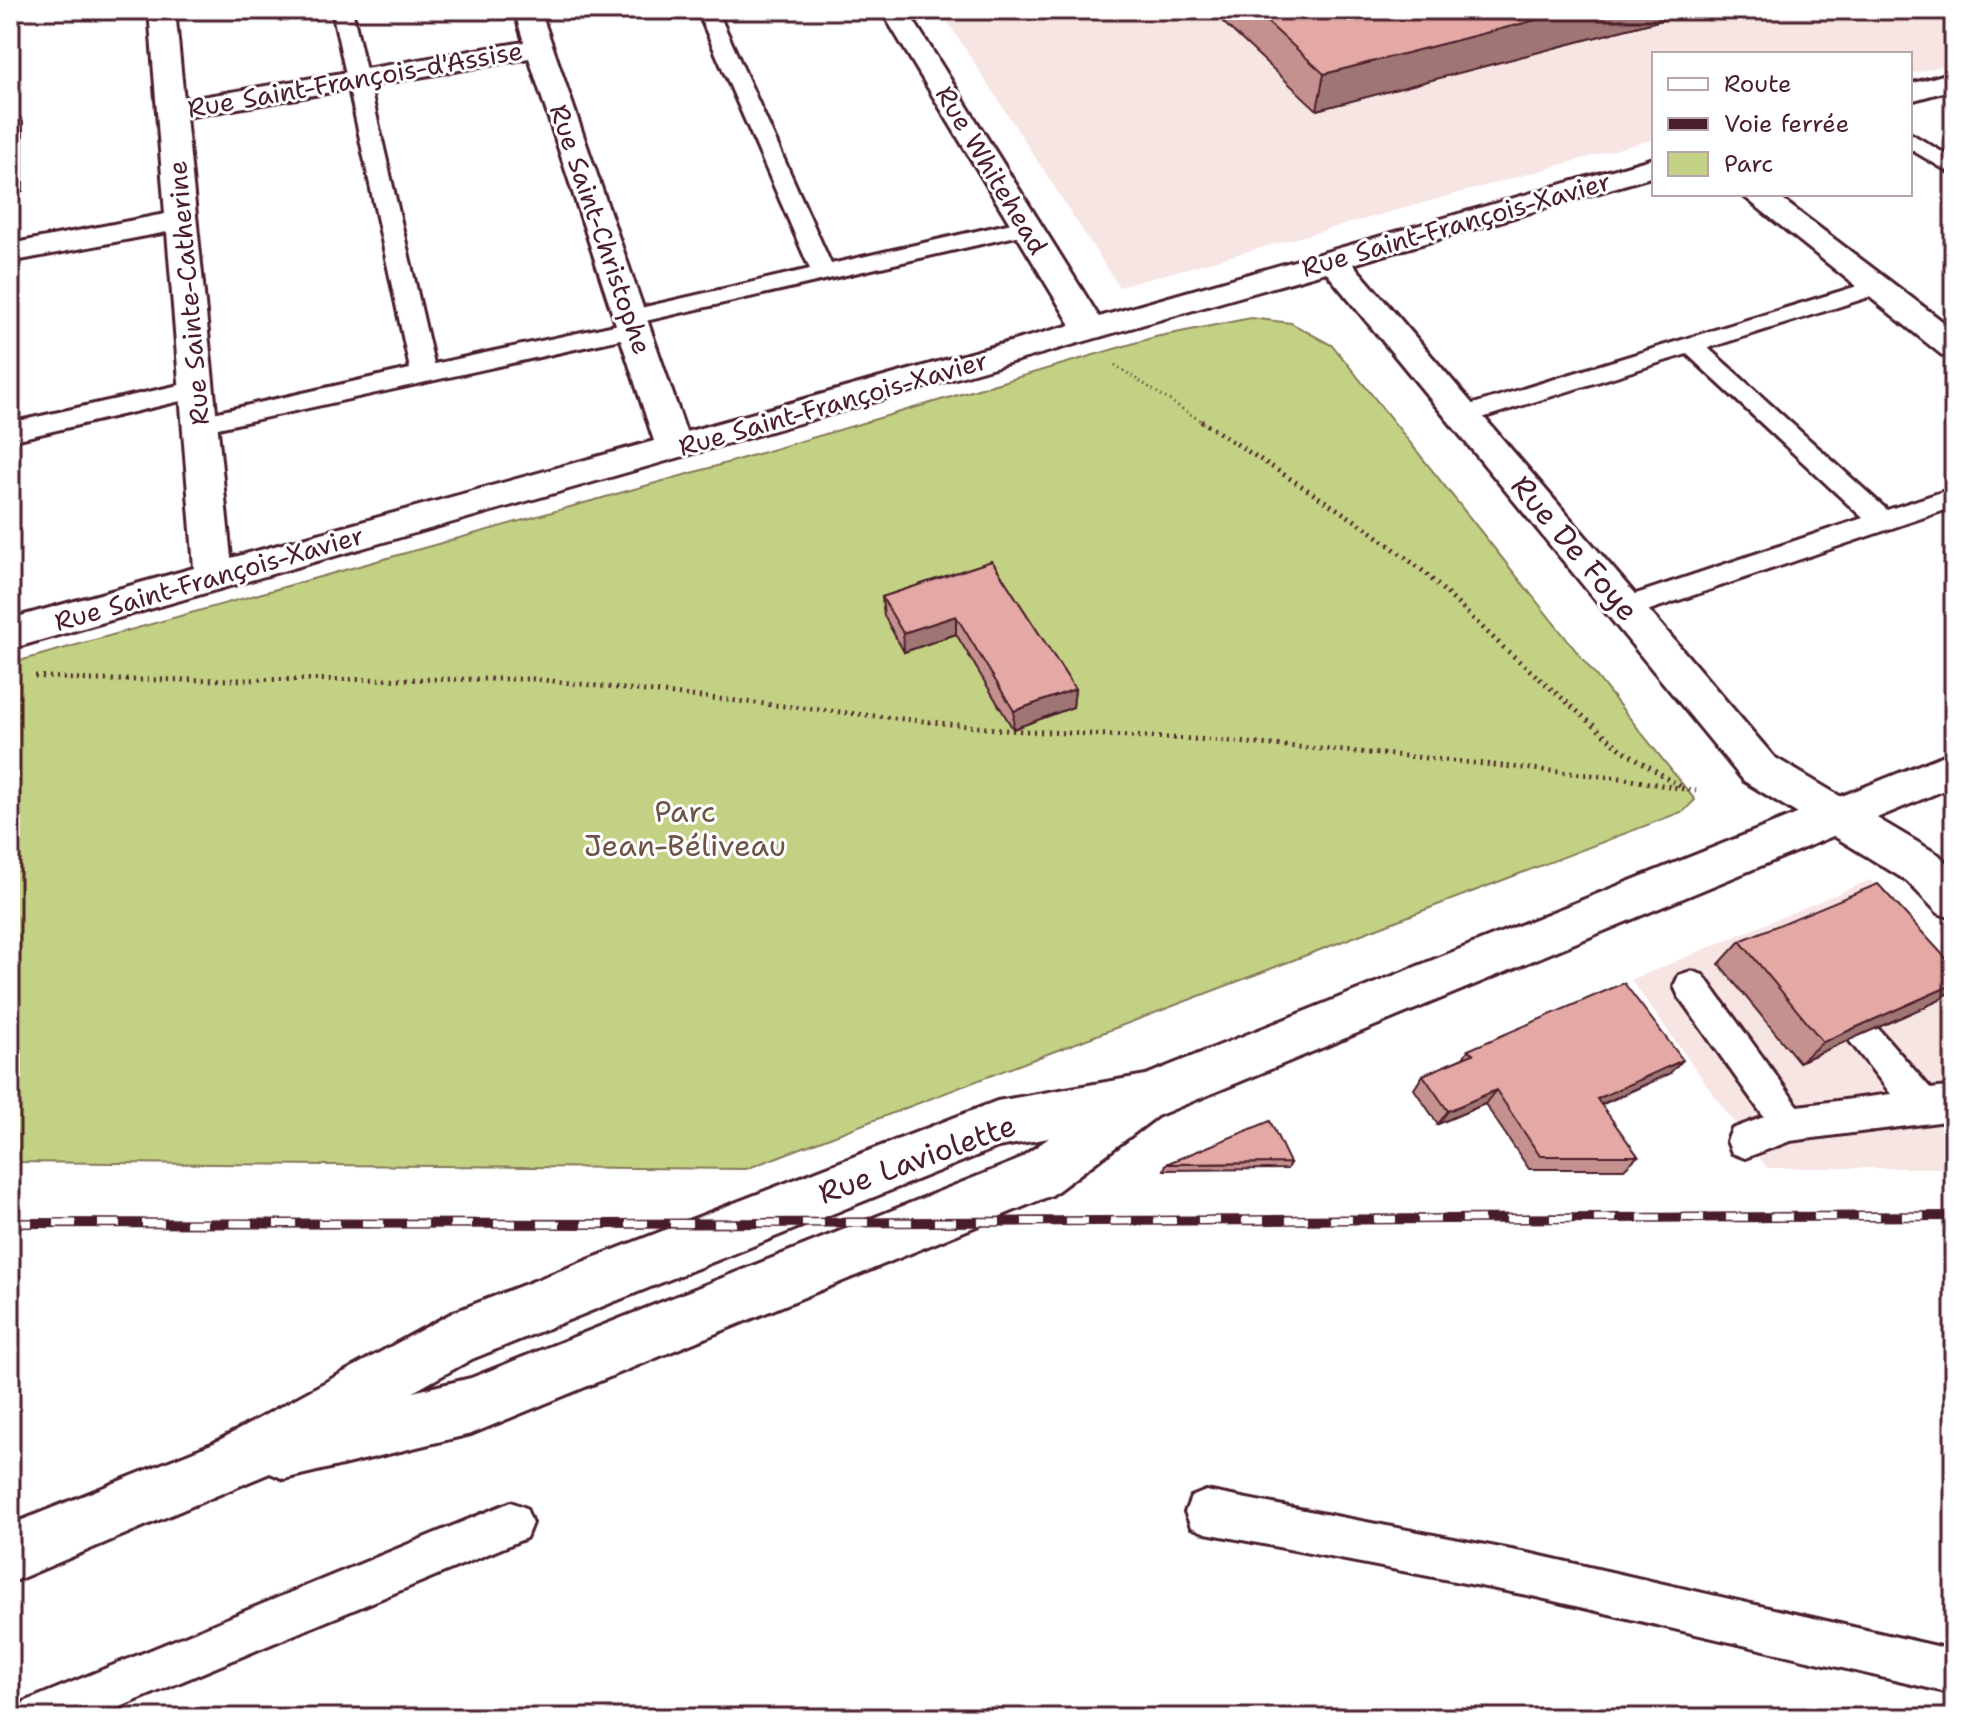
<svg xmlns="http://www.w3.org/2000/svg" width="1964" height="1728" font-family="'Shantell Sans',sans-serif">
  <style>
    .built { fill: #f7e5e4 }
    .green { fill: #c3d184; stroke: #867858; stroke-width: 2 }
    .lines { fill: none; stroke-linecap: round; stroke-linejoin: round }
    .lane-casing { stroke: #4a1f2b; stroke-width: 6 }
    .street-casing { stroke: #4a1f2b; stroke-width: 6 }
    .secondary-casing { stroke: #4a1f2b; stroke-width: 6 }
    .path-far1 { stroke: #4a1f2b; stroke-width: 3; stroke-dasharray: 1 4; stroke-linecap: butt }
    .path { stroke: #4a1f2b; stroke-width: 5; stroke-dasharray: 2 5; stroke-linecap: butt }
    .lane { fill: #fff; fill-rule: evenodd }
    .street { fill: #fff; fill-rule: evenodd }
    .secondary { fill: #fff; fill-rule: evenodd }
    .rail-casing { stroke: #4a1f2b; stroke-width: 10 }
    .rail { stroke: #fff; stroke-width: 7; stroke-dasharray: 22; stroke-linecap: butt }
    .wall { fill: #c4918e; stroke: #4a1f2b; stroke-width: 2 }
    .shaded-wall { fill: #a07674; stroke: #4a1f2b; stroke-width: 2 }
    .building { fill: #e4a9a5; stroke: #4a1f2b; stroke-width: 2 }
    .labels { text-anchor: middle; dominant-baseline: central; stroke-width: 6; stroke-linejoin: round; paint-order: stroke }
    .far-street-label { font-size: 26px; fill: #4a1f2b; stroke: #fff }
    .street-label { font-size: 30px; fill: #4a1f2b; stroke: #fff }
    .park-label { font-size: 30px; fill: #6e5446; stroke: #fff }
  </style>
  <rect width="100%" height="100%" fill="#fff"/>
  <filter id="ink" filterUnits="userSpaceOnUse"><feTurbulence type="fractalNoise" baseFrequency=".0125" numOctaves="2"/><feDisplacementMap in="SourceGraphic" scale="16" xChannelSelector="R" yChannelSelector="G"/><feConvolveMatrix kernelMatrix="1 2 1 2 8 2 1 2 1" color-interpolation-filters="sRGB"/></filter>
  <g filter="url(#ink)">
    <g class="built">
      <path d="M940,10h1014v53l-44,11v-20h-256v85l-535,148z"/>
      <path d="M1870,880l84,88v200h-187l-136,-188z"/>
    </g>
    <path class="green" d="M1251,318l40,5 42,23 362,454 -11,11 -938,358 -736,-7 2,-499 701,-196 442,-130z"/>
    <g class="lines">
      <g class="lane-casing">
        <g id="lane">
          <path d="M332,10h20l82,354 190,-41 -5,-6 4,-5 187,-43 -113,-259h20l114,254 194,-44 11,7 -11,7 -384,88 5,6 -12,8 -434,96 -9,-2 -4,-6 4,-6 9,-2 210,-47z"/>
          <path d="M1910,133l44,26v16l-44,-26z"/>
          <path d="M1877,280l8,2 4,5 -4,5 -177,56 179,162 67,-22v19l-319,108 -10,3 -10,-3 -4,-7 4,-7 248,-83 -176,-164 -221,69 -9,-2 -4,-6 4,-6z"/>
          <path d="M197,381l9,2 3,6 -3,6 -196,46v-18z"/>
          <path d="M1691,971l12,4 95,131 93,-12 -46,-59 5,-11 12,-5 12,5 57,65 23,-3v34l-164,21 -45,17 -13,-5 -5,-12 5,-12 32,-12 -85,-120 -5,-11 5,-11z"/>
          <path d="M1206,1491l326,63 422,96v44l-422,-98 -326,-63 -15,-6 -6,-15 6,-15z"/>
          <path d="M511,1502l15,6 6,15 -6,15 -432,180h-76l6,-16z"/>
        </g>
      </g>
      <g class="street-casing">
        <g id="street">
          <path d="M149,10h26l9,90 340,-58 -10,-32h26l146,422 385,-107 -190,-315h26l192,307 555,-159v18l-301,88 421,493 165,98 15,16v48l-16,-6 -31,-32 -163,-100 -418,-509 -1316,377v-30l184,-51 -27,-336 -157,30v-18l155,-30zM529,58l125,383 -423,117 -45,-441z"/>
          <path d="M1954,72v17l-44,12v-17z"/>
          <path d="M1741,194h34l179,136v28l-12,-3z"/>
        </g>
      </g>
      <g class="secondary-casing">
        <path id="secondary" d="M1954,751v35l-797,330 -105,79 -581,239 -187,45 -14,-6 -260,110v-58l204,-82 240,-131 543,-211 149,-26zM1049,1138l-33,23 -545,217 -58,14 59,-33 526,-212z"/>
      </g>
      <path class="path-far1" d="M1115,365l89,58"/>
      <g class="path">
        <path d="M1201,421l167,108 55,42 81,77 117,101 62,39"/>
        <path d="M35,676l55,4 443,-1 473,51 205,10 195,16 214,22 76,13"/>
      </g>
      <use href="#lane" class="lane"/>
      <use href="#street" class="street"/>
      <use href="#secondary" class="secondary"/>
      <g class="rail-casing">
        <path id="rail" d="M10,1223l593,1 1351,-8"/>
      </g>
      <use href="#rail" class="rail"/>
    </g>
    <g class="wall">
      <path d="M1210,10h490l-383,100z"/>
      <path d="M992,561l83,128 -2,18 -60,22 -57,-95 -52,18 -20,-36 -2,-19z"/>
      <path d="M1740,941l198,60 -139,61 -80,-98z"/>
      <path d="M1468,1050l201,24 -68,31 37,51 -14,13h-95l-44,-65 -47,20 -24,-35 9,-14 40,-17z"/>
      <path d="M1290,1163l-3,6 -123,1 2,-6z"/>
    </g>
    <g class="shaded-wall">
      <path d="M1575,10h125l-383,100 7,-36z"/>
      <path d="M11,103l12,19v69l-13,3z"/>
      <path d="M956,616v18l-52,18 -1,-19z"/>
      <path d="M1075,689l-2,18 -60,22 1,-18z"/>
      <path d="M1954,984v4l-16,13 -139,61 24,-20z"/>
      <path d="M1683,1060l-14,14 -85,38 13,-13z"/>
      <path d="M1496,1090l-11,14 -47,20 10,-13z"/>
    </g>
    <g class="building">
      <path d="M1254,10h321l-251,64z"/>
      <path d="M10,103h1v68l-1,1z"/>
      <path d="M992,561l83,128 -61,22 -58,-95 -53,17 -21,-36z"/>
      <path d="M1878,884l76,83v17l-131,58 -83,-101z"/>
      <path d="M1624,983l59,77 -86,39 41,57h-98l-44,-66 -48,21 -25,-36 50,-21 -5,-4z"/>
      <path d="M1270,1121l20,42 -124,1z"/>
    </g>
  </g>
  <g class="labels">
    <g class="far-street-label">
      <text transform="translate(355 79) rotate(-10)">Rue Saint-François-d'Assise</text>
      <text transform="translate(992 170) rotate(59)">Rue Whitehead</text>
      <text transform="translate(1456 224) rotate(-16)">Rue Saint-François-Xavier</text>
      <text transform="translate(601 229) rotate(71)">Rue Saint-Christophe</text>
      <text transform="translate(188 293) rotate(-95)">Rue Sainte-Catherine</text>
      <text transform="translate(833 403) rotate(-16)">Rue Saint-François-Xavier</text>
      <text transform="translate(209 578) rotate(-16)">Rue Saint-François-Xavier</text>
    </g>
    <g class="street-label">
      <text transform="translate(1575 548) rotate(50)">Rue De Foye</text>
      <text transform="translate(917 1159) rotate(-20)">Rue Laviolette</text>
    </g>
    <g class="park-label">
      <text x="685" y="811">Parc<tspan x="685" dy="34">Jean-Béliveau</tspan></text>
    </g>
  </g>
  <rect width="1964" height="1728" fill="none" stroke="#fff" stroke-width="40"/>
  <rect x="20" y="20" width="1924" height="1688" fill="none" stroke="#4a1f2b" stroke-width="3" filter="url(#ink)"/>
  <rect x="1652" y="52" width="260" height="144" fill="#ffffff" stroke="#b7a5aa" stroke-width="2"/>
  <rect x="1668" y="78" width="40" height="12" fill="#ffffff" stroke="#b7a5aa" stroke-width="2"/>
  <text x="1724" y="92" font-size="24" fill="#4a1f2b">Route</text>
  <rect x="1668" y="118" width="40" height="12" fill="#4a1f2b" stroke="#b7a5aa" stroke-width="2"/>
  <text x="1724" y="132" font-size="24" fill="#4a1f2b">Voie ferrée</text>
  <rect x="1668" y="152" width="40" height="24" fill="#c3d184" stroke="#b7a5aa" stroke-width="2"/>
  <text x="1724" y="172" font-size="24" fill="#4a1f2b">Parc</text>
</svg>
